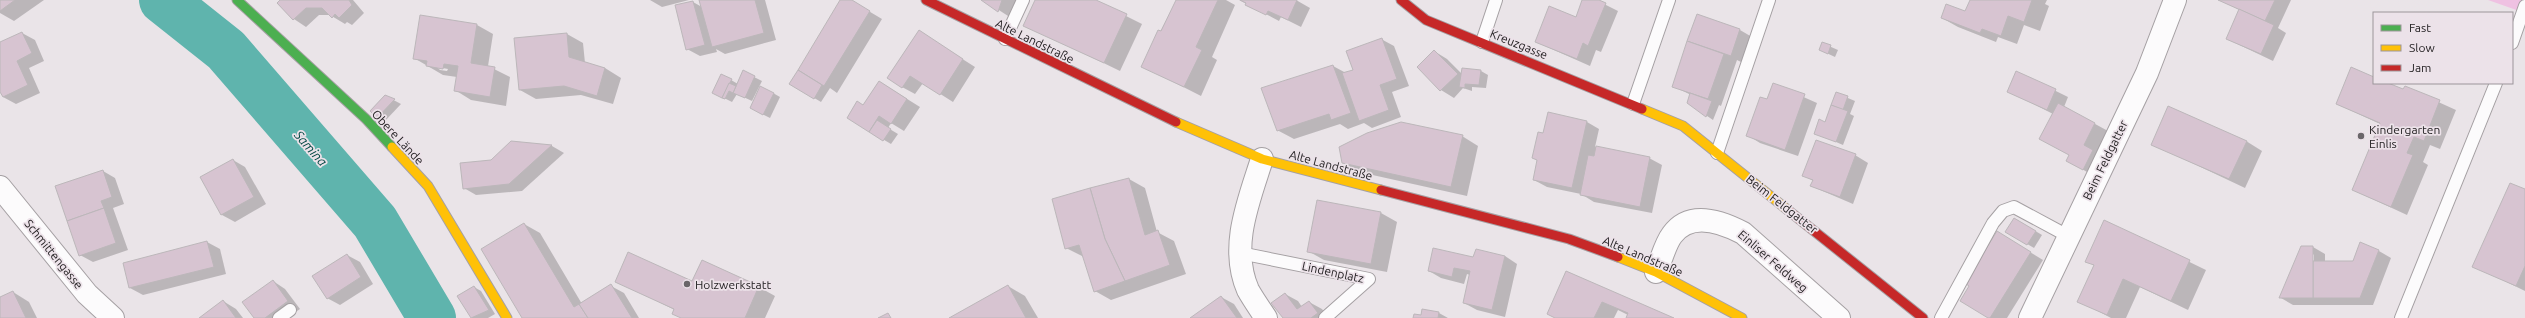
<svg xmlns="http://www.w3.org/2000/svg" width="2525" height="318" font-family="Ubuntu,sans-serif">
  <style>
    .green { fill: #efc1e2 }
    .shadow { fill: #0003; fill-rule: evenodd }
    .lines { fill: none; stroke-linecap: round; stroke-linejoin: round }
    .river { stroke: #5fb4ad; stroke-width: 48 }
    .building { fill: #d7c4d1; stroke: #bcb7ba }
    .lane-casing { stroke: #a5a0a3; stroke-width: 14 }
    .street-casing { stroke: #a5a0a3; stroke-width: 24 }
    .fast-casing { stroke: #a5a0a3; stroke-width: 11 }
    .slow-casing { stroke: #a5a0a3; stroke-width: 11 }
    .jam-casing { stroke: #a5a0a3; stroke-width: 11 }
    .lane { stroke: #fcfbfc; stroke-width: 12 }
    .street { stroke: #fcfbfc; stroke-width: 22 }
    .fast { stroke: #4caf50; stroke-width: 9 }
    .slow { stroke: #ffc107; stroke-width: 9 }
    .jam { stroke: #c62828; stroke-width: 9 }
    .poi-dot { fill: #6a6669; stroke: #ece2e9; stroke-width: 1.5 }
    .labels { text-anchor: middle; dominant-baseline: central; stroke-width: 3.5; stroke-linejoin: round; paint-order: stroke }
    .street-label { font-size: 12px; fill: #252224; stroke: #ece2e9 }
    .poi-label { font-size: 12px; fill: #252224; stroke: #ece2e9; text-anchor: start }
    .water-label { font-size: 13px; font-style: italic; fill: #004742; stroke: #ece2e9 }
  </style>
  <rect width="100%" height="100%" fill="#eae4e8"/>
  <path class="green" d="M2488,0h37v13z"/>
  <g class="shadow">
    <path d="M0,0h44l-30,21 -14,-8z"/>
    <path d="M281,0h72l11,13 -12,12 -5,-3 -2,2 -15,-9h-11l-13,12 -12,-8z"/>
    <path d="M650,0h39l-27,7z"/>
    <path d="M700,0h65l11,40 -51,14 -9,-5 1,3 -17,4 -13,-7 6,-47 9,5z"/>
    <path d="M841,0h9l32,19 -45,74 -7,-5 -9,14 -30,-18z"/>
    <path d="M983,0h39l-6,21z"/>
    <path d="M1036,0h58l48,24 -22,47 -95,-46z"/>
    <path d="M1177,0h49l9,5 -23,52 5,3 -16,36 -59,-30z"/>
    <path d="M1239,0h57l14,8 -9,19 -20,-10 -2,4z"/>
    <path d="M1583,0h13l22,11 -17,41 -5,-2 -6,16 -54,-24 40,-24z"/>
    <path d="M1971,0h76l-2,4 4,2 -9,25 -16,-6 -7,19 -19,-7 -2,5 -38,-15 -16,-9 24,-6z"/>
    <path d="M2219,0h72l-13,28 8,5 -13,28 -46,-22 13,-29z"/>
    <path d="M1698,15l42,15 12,7 -9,26 -6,-3 -16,46 -2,-1 -6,15 -25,-17 3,-8 -18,-9z"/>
    <path d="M421,16l56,9 16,9 -5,32 22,11 -4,29 -35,-6 -16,-10 2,-13 -14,-2 -29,-17zM437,67l11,2 -1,2 -7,-1z"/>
    <path d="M22,33l13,7 9,21 -15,7 11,25 -24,11 -13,-7 -3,-8v-46z"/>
    <path d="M567,34l16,9 2,20 20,5 16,10 -8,26 -32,-9 -45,4 -16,-9 -5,-51z"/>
    <path d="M931,39l44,28 -22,35 -30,-19 -8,11 -13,-7z"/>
    <path d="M1381,39l13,7 15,40 -17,6 9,25 -29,11 -8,-5 -16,6 -8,-5 -46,15 -17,-9 56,-64 13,7 8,-3z"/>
    <path d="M1822,43l16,7 -3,7 -15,-7z"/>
    <path d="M1434,51l13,8 15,15 19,-3 7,4 -2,13 -14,-1v4l-9,-3 -9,10 -13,-8 -23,-23z"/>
    <path d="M744,72l18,9 -10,20 -15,-7 -5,8 -12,-6 11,-16 7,4z"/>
    <path d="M2017,72l51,25 -4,10 44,24 -12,22 10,5 -10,19 -16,-9 -10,-13 -17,-41 -45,-23z"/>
    <path d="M2374,78v5h12l18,8 1,-4 51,23 -16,39 -10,-4 -7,17 5,3 -21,50 -54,-25 27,-66 -43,-20z"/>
    <path d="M880,82l40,25 -16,24 -13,-8 -3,5 10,6 -7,10 -22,-13 -5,-25z"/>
    <path d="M1774,84l43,19 -19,53 -38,-13 -13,-8 21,-34z"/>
    <path d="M773,93l7,4 -10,21 -12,-6z"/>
    <path d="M1836,93l19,8 -5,13 4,2 -11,29 -28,-12 10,-10z"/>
    <path d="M386,96l15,8 -16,17 -7,-4z"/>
    <path d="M1587,122l12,7 -4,18 54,11 13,7 -10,48 -58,-11 -13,-8 -34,-7 -13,-7 10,-46z"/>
    <path d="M1462,136l16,10 -11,50 -108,-24 -16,-9z"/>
    <path d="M2246,141l16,10 -17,37 -93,-44z"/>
    <path d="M511,142l41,4 12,7 -42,38 -46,4 -12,-7z"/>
    <path d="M1855,155l13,8 -15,41 -42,-18 2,-5 -9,-6z"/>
    <path d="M233,160l12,7 21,37 -31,18 -13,-7 -21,-37z"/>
    <path d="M103,171l12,7 9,26 -11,4 15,42 -35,12 -13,-7z"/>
    <path d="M1129,179l16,9 12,44 17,9 12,33 -75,26 -16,-9 -11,-34 -18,-9z"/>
    <path d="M2525,191v100l-51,-25z"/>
    <path d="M1318,201l63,12 16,9 -10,50 -63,-12 -16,-9z"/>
    <path d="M2015,219l27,16 -8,13 -27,-16z"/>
    <path d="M2105,221l101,49 -18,40 -48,-23 -14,31h-15l-32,-17 16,-35 -8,-5z"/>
    <path d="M524,224l16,9 42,71 29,-18 13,7 15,25h-116z"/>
    <path d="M2010,240l33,20 -36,58h-17z"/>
    <path d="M207,242l13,7 6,25 -83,21 -13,-7z"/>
    <path d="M2313,247l12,7v8h29l25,-11 12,7 -18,47h-80l-12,-7zM2314,254v12l-2,-10z"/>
    <path d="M347,255l13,7 13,22 -33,21 -13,-7z"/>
    <path d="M1505,256l12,8 -12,53 -28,-7 -13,-7 6,-28 -3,-1 -3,10 -23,-6 -12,-7 45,-12z"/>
    <path d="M1567,272l105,46h-45l1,-3 -10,-5 -4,8h-59z"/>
    <path d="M273,281l12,8 15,20 -13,9h-32z"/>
    <path d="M616,281l77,1 66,5 16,9 -10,22h-84l-6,-8z"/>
    <path d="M1008,286l17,10 13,22h-87z"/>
    <path d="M474,287l7,4 14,23 -7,4h-16l-13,-22z"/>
    <path d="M13,292l16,10 8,16h-37v-20z"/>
    <path d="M1285,294l13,7 4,6 7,-5 13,7 7,9h-45z"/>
    <path d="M1221,297l13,7 9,14h-51z"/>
    <path d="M223,301l13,8 7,9h-42z"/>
    <path d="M1423,310l16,3 9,5h-34l8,-2z"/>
  </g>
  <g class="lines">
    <path class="river" d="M163,0l63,50 149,172 57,96"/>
  </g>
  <g class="building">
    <path d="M0,0h15l-15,11z"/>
    <path d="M280,0h69l3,5 -13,13 -4,-4 -3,4 -10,-10h-16l-13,12 -16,-17z"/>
    <path d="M699,0h56l9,33 -52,14z"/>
    <path d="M840,0h12l18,11 -46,75 -26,-16z"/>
    <path d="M981,0h21l-4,12z"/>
    <path d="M1035,0h61l31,14 -23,49 -81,-37z"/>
    <path d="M1176,0h42l-22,47 6,3 -18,37 -43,-20 17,-37 3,1z"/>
    <path d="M1240,0h57l-9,20 -20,-9 -2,4 -21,-10 1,-2z"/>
    <path d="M1582,0h17l7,3 -18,43 -5,-3 -6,16 -42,-17 14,-36 27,11z"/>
    <path d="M1970,0h62l-8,22 -16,-6 -7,20 -19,-7 -2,4 -39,-15 5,-14 19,7z"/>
    <path d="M2218,0h57l-10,21z"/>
    <path d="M693,1l12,44 -19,5 -11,-45z"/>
    <path d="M2239,9l35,16 -13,29 -35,-15z"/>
    <path d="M1697,14l43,15 -9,27 -44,-15z"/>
    <path d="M420,15l57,9 -6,39 24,4 -5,30 -36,-6 4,-25 -14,-2 -1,5 -17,-3 1,-5 -14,-2z"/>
    <path d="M919,30l44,29 -23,36 -30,-19 -8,12 -15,-10z"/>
    <path d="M22,32l10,21 -15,8 11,24 -25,12 -3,-5v-50z"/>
    <path d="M567,33l2,24 36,11 -8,28 -33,-10 -45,4 -5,-52z"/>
    <path d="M1382,38l15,41 -17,6 9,25 -30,11 -17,-48 11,-3 -7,-19z"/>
    <path d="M1687,41l37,13 -16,45 -36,-12z"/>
    <path d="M1822,42l9,3 -3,9 -9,-4z"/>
    <path d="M1434,50l24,24 -18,17 -23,-24z"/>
    <path d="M1333,65l18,48 -20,7 -2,-6 -52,17 -16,-43z"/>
    <path d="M2351,67l23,10v6h14l15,6 2,-3 35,14 -16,41 -10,-4 -7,16 6,2 -22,52 -39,-17 28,-67 -44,-19z"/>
    <path d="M1462,68l19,2 -2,15 -14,-1v4l-6,-1z"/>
    <path d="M743,70l12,6 -10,22 -12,-5z"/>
    <path d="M798,70l24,15 -8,14 -25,-15z"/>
    <path d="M2016,71l40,18 -9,21 -40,-18z"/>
    <path d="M721,74l11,5 -10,19 -10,-5z"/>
    <path d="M879,81l28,18 -16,25 -12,-8 -10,16 -22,-14 10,-17 6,4z"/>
    <path d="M729,83l7,3 -3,7 -4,-2 -4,8 -3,-1z"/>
    <path d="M1773,83l32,11 -20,56 -39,-14 14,-39 7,2z"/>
    <path d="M760,86l14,7 -11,22 -13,-7z"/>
    <path d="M1836,92l12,4 -5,14 -12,-5z"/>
    <path d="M1690,93l22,8 -6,16 -19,-14z"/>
    <path d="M385,95l10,4 -18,19 -7,-7z"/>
    <path d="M2058,103l37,20 -11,22 9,5 -10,20 -17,-9 3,-6 -30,-16z"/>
    <path d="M1831,105l17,6 -12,31 -22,-8 5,-15 6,3z"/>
    <path d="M2168,106l79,35 -18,38 -78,-34z"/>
    <path d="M1548,112l39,9 -15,67 -39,-8 4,-20 -5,-2 6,-26 5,1z"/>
    <path d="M877,120l14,9 -8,12 -14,-9z"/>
    <path d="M1401,122l62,13 -12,52 -109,-24 -3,-16 28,-14z"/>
    <path d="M1816,140l40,14 -16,43 -30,-11 3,-6 -11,-4z"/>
    <path d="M511,141l41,4 -43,39 -46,5 -3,-26 31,-3z"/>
    <path d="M1596,146l54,11 -10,50 -60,-12 8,-40 6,1z"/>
    <path d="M233,159l21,38 -33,18 -21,-38z"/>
    <path d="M103,170l9,27 -11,4 3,7 -37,13 -12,-35z"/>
    <path d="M1129,178l16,57 13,-5 12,35 -45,16 -20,-42 -15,-51z"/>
    <path d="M2510,183l15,6v77l-9,20 -44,-19z"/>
    <path d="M1090,188l15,51 20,42 -31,11 -15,-47 -14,4 -13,-50z"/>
    <path d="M1317,200l64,12 -10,52 -64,-12z"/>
    <path d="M104,208l12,35 -37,13 -12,-35z"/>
    <path d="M2014,218l22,13 -9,14 -22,-13z"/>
    <path d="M2104,220l86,40 -19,41 -48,-22 -16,36 -30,-13 17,-37 -9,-3z"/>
    <path d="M524,223l50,84 5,-3 9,14h-66l-41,-69z"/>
    <path d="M1997,231l34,21 -41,66h-2l-28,-17 9,-15 -4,-3z"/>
    <path d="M207,241l7,26 -85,21 -6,-25z"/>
    <path d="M2360,242l19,8 -19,48h-47v-37h40z"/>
    <path d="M2301,246h12v52h-34z"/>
    <path d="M1433,248l40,9 3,-8 29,7 -13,54 -29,-7 7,-32 -16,-3 -2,9 -24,-6z"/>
    <path d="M628,252l64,29 10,-21 57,26 -14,32h-64l-9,-4 2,-5 -59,-27z"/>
    <path d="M347,254l14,23 -34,22 -15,-23z"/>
    <path d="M1566,271l108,47h-48l2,-5 -26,-11 -8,16h-39l-8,-4z"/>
    <path d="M273,280l15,21 -23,17h-11l-12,-16z"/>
    <path d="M611,284l21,34h-44l-9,-14z"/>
    <path d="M1008,285l18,33h-77z"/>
    <path d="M474,286l15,24 -18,8 -14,-22z"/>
    <path d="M13,291l13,27h-26v-21z"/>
    <path d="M1285,293l12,16 12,-8 9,12 -7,5h-28l-12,-15z"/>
    <path d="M1221,296l16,22h-47z"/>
    <path d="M223,300l13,18h-37z"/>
    <path d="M1422,309l17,3 -1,6h-25l1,-4 7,1z"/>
    <path d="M888,313l3,5h-13z"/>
  </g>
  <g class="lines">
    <g class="lane-casing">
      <g id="lane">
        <path d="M1005,39l18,-39"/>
        <path d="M1482,42l14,-42"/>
        <path d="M2512,43l13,-37"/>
        <path d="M1633,104l36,-104"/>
        <path d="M1717,153l52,-153"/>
        <path d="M1240,253l129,26 -44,39"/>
        <path d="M279,318l11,-8"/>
        <path d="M1941,318l52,-95 10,-12 11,-4 54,29"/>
        <path d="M2401,318l95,-235"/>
      </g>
    </g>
    <g class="street-casing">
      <g id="street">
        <path d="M1262,159c-13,41 -33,88 -14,131 5,9 12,19 18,28"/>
        <path d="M0,187l87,107 26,24"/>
        <path d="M1656,272c5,-11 9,-28 16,-37 18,-25 50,-13 71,-2l96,85"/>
        <path d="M2030,318l117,-245 28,-73"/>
      </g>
    </g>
    <g class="fast-casing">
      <path id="fast" d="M237,0l129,119 26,28"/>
    </g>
    <g class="slow-casing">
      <g id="slow">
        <path d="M1642,109l41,17 106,85"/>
        <path d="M1176,122l86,37 119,31"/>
        <path d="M392,147l36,39 79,132"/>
        <path d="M1618,257l38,15 86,46"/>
      </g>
    </g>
    <g class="jam-casing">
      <g id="jam">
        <path d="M926,0l250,122"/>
        <path d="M1401,0l25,20 216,89"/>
        <path d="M1381,190l188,49 49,18"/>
        <path d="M1789,211l134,107"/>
      </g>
    </g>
    <use href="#lane" class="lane"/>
    <use href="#street" class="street"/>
    <use href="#fast" class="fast"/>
    <use href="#slow" class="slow"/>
    <use href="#jam" class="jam"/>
  </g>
  <g class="poi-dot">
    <circle cx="2361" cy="136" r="4"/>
    <circle cx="687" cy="284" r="4"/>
  </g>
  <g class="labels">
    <g class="street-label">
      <text transform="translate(1035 41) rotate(26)">Alte Landstraße</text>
      <text transform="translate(1519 44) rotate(22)">Kreuzgasse</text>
      <text transform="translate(398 137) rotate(47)">Obere Lände</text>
      <text transform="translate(2105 160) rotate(-64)">Beim Feldgatter</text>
      <text transform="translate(1331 165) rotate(15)">Alte Landstraße</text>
      <text transform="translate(1782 204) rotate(38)">Beim Feldgatter</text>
      <text transform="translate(54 254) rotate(51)">Schmittengasse</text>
      <text transform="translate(1643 256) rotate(23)">Alte Landstraße</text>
      <text transform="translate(1773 261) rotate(41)">Einliser Feldweg</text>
      <text transform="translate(1333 272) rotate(12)">Lindenplatz</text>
    </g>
    <g class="poi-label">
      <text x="2369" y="129">Kindergarten<tspan x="2369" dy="14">Einlis</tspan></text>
      <text x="695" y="284">Holzwerkstatt</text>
    </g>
    <g class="water-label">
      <text transform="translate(311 148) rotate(49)">Samina</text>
    </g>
  </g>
  <rect x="2373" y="12" width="140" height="72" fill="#ece2e9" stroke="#9c959a"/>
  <rect x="2381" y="25" width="20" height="6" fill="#4caf50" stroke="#9c959a"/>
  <text x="2409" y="32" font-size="12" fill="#252224">Fast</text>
  <rect x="2381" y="45" width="20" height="6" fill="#ffc107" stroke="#9c959a"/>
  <text x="2409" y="52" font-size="12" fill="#252224">Slow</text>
  <rect x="2381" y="65" width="20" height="6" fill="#c62828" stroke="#9c959a"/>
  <text x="2409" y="72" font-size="12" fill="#252224">Jam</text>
</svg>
